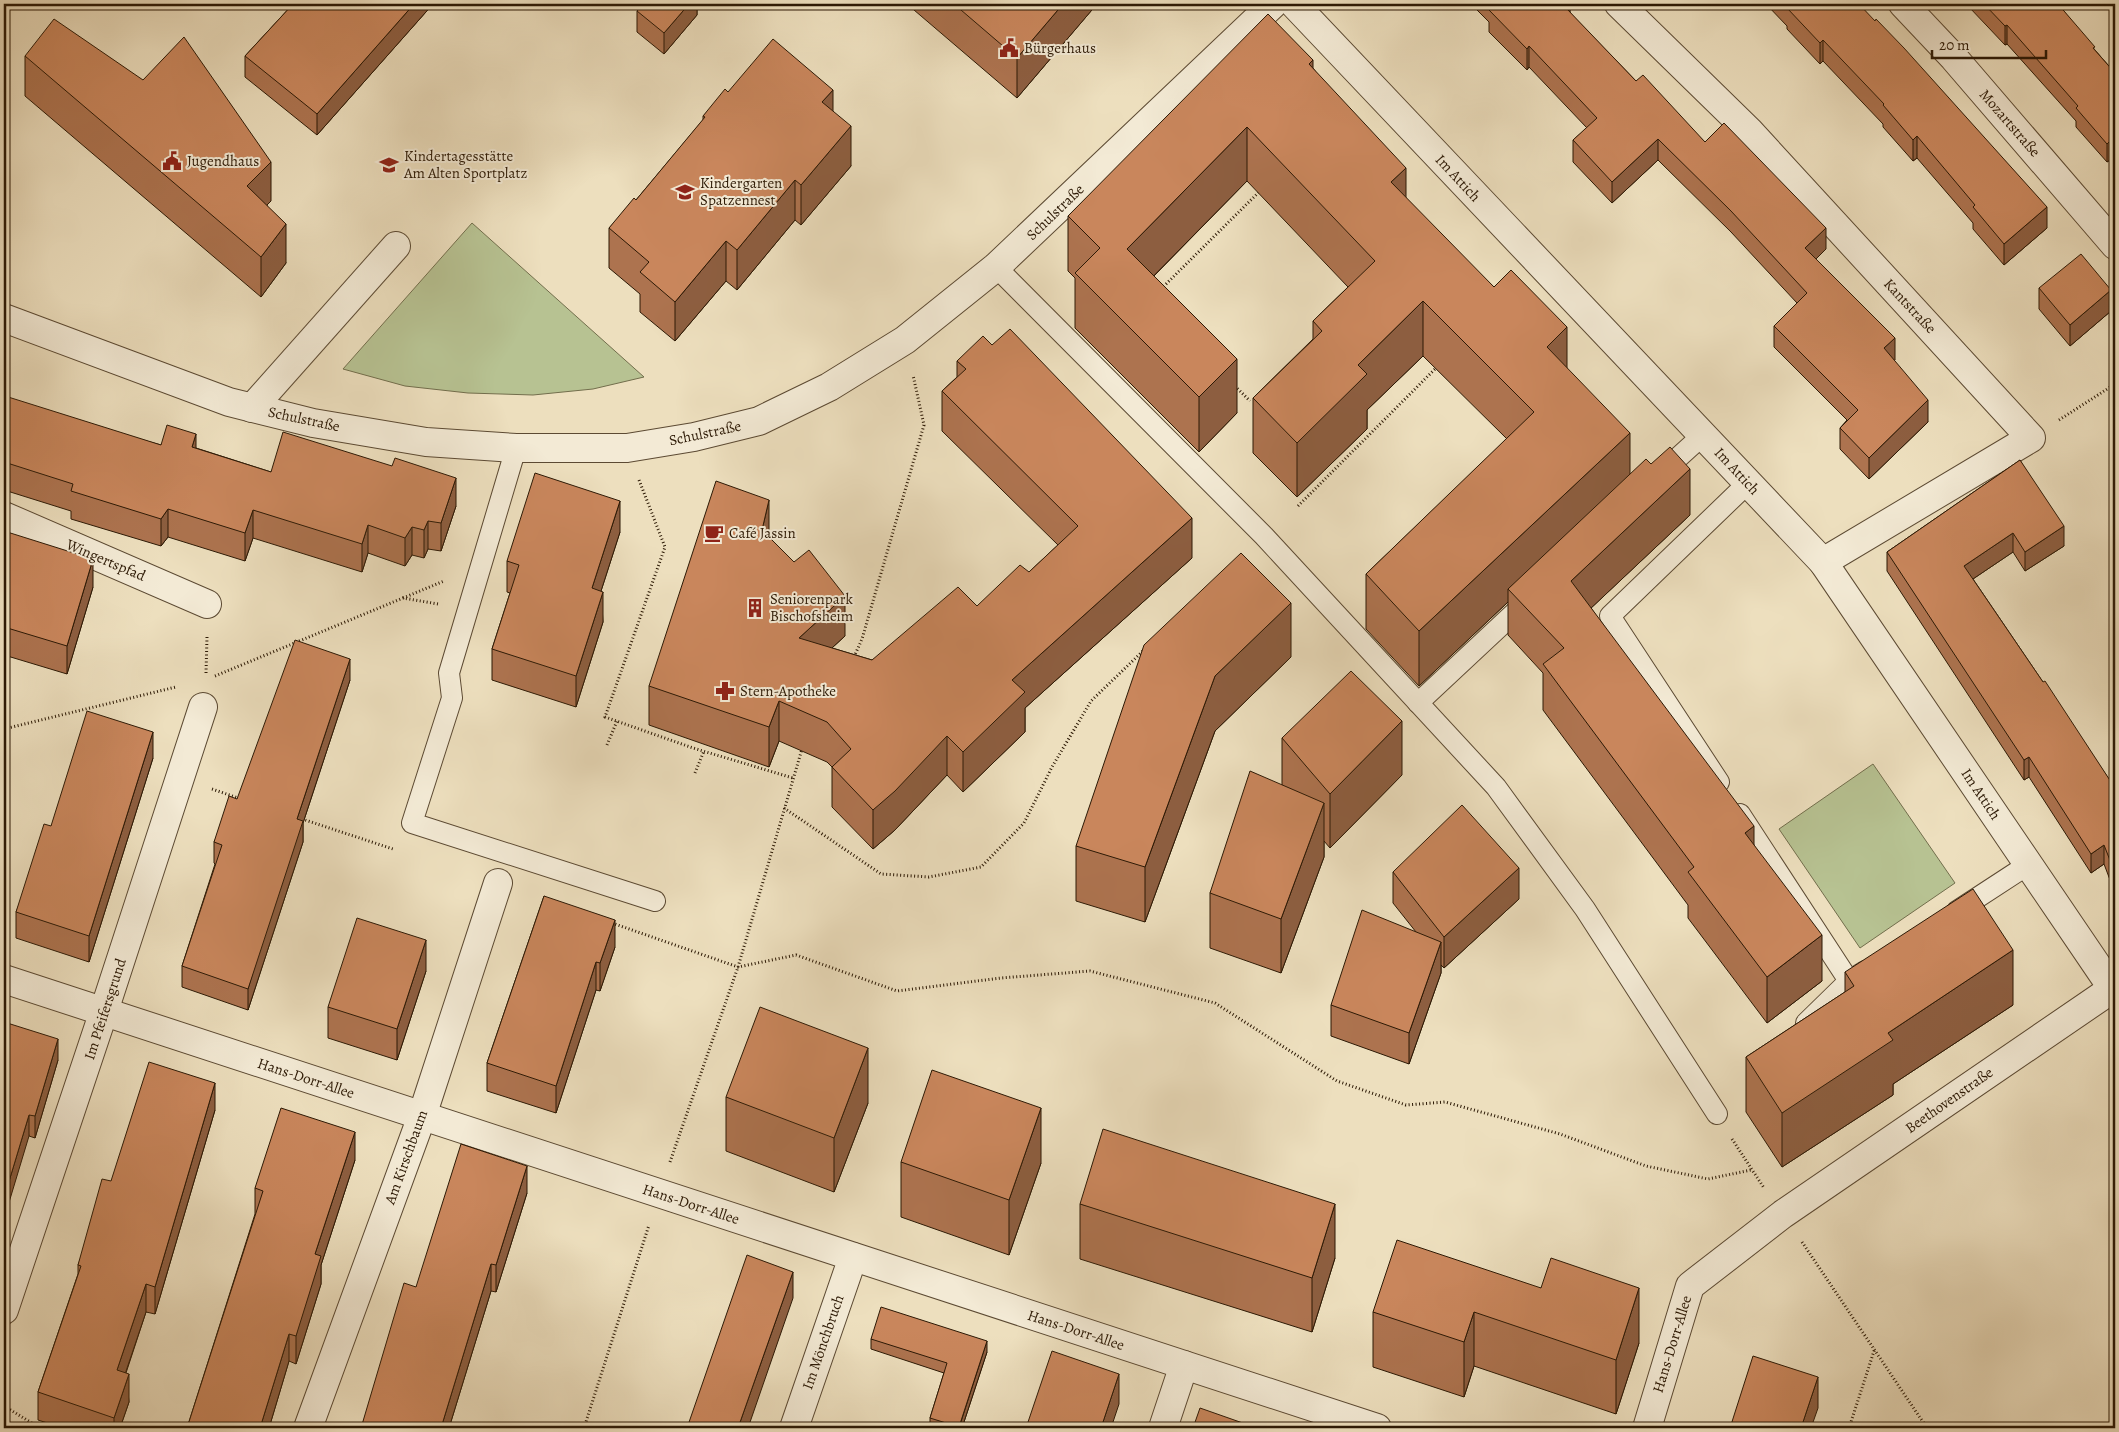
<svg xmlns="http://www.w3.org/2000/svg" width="2119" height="1432" font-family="Alegreya,serif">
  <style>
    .green { fill: #b7c292; stroke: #726e4c }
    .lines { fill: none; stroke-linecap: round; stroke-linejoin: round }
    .service-casing { stroke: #5c4a33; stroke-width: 22 }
    .pedestrian-casing { stroke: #5c4a33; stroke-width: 30 }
    .minor-casing { stroke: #5c4a33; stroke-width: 30 }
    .path { stroke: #2c1905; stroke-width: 3; stroke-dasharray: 1 2.5; stroke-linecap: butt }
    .service { stroke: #f3ead5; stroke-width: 20 }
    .pedestrian { stroke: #f3ead5; stroke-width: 28 }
    .minor { stroke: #f3ead5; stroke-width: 28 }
    .wall { fill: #ad734f; stroke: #2c1905 }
    .shaded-wall { fill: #8d5e40; stroke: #2c1905 }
    .building { fill: #c9865c; stroke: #2c1905 }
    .labels { text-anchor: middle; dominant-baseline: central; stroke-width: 4; stroke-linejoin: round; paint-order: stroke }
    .poi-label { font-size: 15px; fill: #2c1905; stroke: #f3ead5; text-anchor: start }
    .street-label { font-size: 15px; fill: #2c1905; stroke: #f3ead5 }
  </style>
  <rect width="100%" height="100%" fill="#eddfbe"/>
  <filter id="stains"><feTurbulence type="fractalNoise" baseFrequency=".004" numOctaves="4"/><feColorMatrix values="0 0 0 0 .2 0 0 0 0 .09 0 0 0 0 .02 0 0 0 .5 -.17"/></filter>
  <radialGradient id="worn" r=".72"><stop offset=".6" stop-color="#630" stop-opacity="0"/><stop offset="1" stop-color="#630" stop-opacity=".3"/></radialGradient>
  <g class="green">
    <path d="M472,223l172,154 -51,12 -60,6 -65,-2 -63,-7 -62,-17z"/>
    <path d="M1873,764l82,119 -95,65 -81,-119z"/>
  </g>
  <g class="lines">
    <g class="service-casing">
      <g id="service">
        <path d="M996,267l268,269 232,251 89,122 132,205"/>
        <path d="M516,448l-67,225 3,25 -40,125 243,78"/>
        <path d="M1660,474l43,-39"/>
        <path d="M1418,703l109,-102"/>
        <path d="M1719,782l-109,-166 138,-133"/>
        <path d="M1740,814l109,167 16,-10"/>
        <path d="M1957,911l72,-47"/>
        <path d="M1806,1023l43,-42"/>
      </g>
    </g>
    <g class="pedestrian-casing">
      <path id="pedestrian" d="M252,408l144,-162"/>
    </g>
    <g class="minor-casing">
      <g id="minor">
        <path d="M1294,4l529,558 292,430"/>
        <path d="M1619,4l130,127 282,307 -208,124"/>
        <path d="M1903,4l51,54 161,187"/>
        <path d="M4,318l225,84 84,21 113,19 90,6h111l67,-11 65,-16 70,-34 76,-47 91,-73 277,-263"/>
        <path d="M4,516l203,88"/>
        <path d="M4,979l1373,449"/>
        <path d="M4,1310l100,-299 99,-304"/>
        <path d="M308,1428l114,-312 76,-233"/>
        <path d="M794,1428l59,-171"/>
        <path d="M1163,1428l21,-63"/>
        <path d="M1647,1428l43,-142 93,-72 332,-227"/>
      </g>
    </g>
    <g class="path">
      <path d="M4,12l6,-8"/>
      <path d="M1161,289l99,-98"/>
      <path d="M1235,386l15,15"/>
      <path d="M2059,420l56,-36"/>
      <path d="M639,480l26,67 -60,170 88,31 100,30"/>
      <path d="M1298,506l141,-141"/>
      <path d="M403,598l41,-17"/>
      <path d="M854,657l8,-18 62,-214 -11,-50"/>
      <path d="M206,673l1,-36"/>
      <path d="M215,676l188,-78 35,6"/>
      <path d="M4,729l172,-42"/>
      <path d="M607,745l10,-24"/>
      <path d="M695,773l9,-22"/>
      <path d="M212,789l29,10"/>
      <path d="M784,808l97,66 48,3 52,-10 43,-44 28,-56 39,-66 53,-51"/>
      <path d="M302,819l91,30"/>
      <path d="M612,923l126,44 58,-12 101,36 104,-13 89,-7 125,32 122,78 69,24 39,-3 115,32 86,32 62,13 43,-9"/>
      <path d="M1732,1139l32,49"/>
      <path d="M670,1162l68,-195 64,-218"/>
      <path d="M1802,1242l125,186"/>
      <path d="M4,1406l36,22"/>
      <path d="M584,1428l65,-203"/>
      <path d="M1849,1428l26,-80"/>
    </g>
    <use href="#service" class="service"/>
    <use href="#pedestrian" class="pedestrian"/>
    <use href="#minor" class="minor"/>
  </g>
  <g class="wall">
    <path d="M293,4h140l-116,131 -72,-58v-21z"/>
    <path d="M697,4v11l-33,39 -27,-22v-21z"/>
    <path d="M907,4h190l-80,94z"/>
    <path d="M1471,4h98l1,9 66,68 190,168 -11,10 80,101h-1l34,62 -59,57 -29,-30v-21l7,-8 -73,-73v-21l23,-23 -66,-71 -73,-72 -46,43 -39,-41v-22l14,-12 -58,-61 -2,3 -38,-38v-10z"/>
    <path d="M1766,4h93l188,224 -43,37 -31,-36v-6l-56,-65 -4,3 -30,-34v-3l-60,-63 -3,3 -33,-35v-3z"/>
    <path d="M1969,4h89l37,46 20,23v94l-5,-7 -3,2 -31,-35v-6l-69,-77 -2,1 -36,-38z"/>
    <path d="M25,56l246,145 -4,4 19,58 -25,34 -236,-201z"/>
    <path d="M1313,68l93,130 161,170 63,106 60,41 -99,93 163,237 68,136 -55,42 -79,-105v-13l-145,-195v-37l-35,-38v-33l-89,84 -53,-57v-55l141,-135 -84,-83 -56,54v19l-70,68 -44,-44v-55l60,-59v-18l35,-34 -101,-106 -93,95 83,137 -38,39 -124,-124v-50l-7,-7v-55z"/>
    <path d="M728,92l105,19 18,55 -50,59 -6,-5 -58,70 -11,-9 -51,60 -35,-29v-18l-31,-26v-40l27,-28 67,-80v-4z"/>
    <path d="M2039,288l72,23 -41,35 -31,-37z"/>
    <path d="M957,361l235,197 -167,150v24l-62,60 -16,-17 -52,55 -22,19 -41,-42v-40l-5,-5 -48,-21 -10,26 -120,-42v-39l120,-149 76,99 -13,12 40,12 105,-54 52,-34 29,-27 -116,-114v-40l15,-14z"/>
    <path d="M4,401l157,44 35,3 75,24 185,34 -15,45 -13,-2 -4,9 -12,-3 -7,11 -37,-13 -6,19 -109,-34 -8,23 -77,-24 -7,9 -90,-27v-8l-67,-21z"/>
    <path d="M2020,460l44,86 -39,25 -12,-19 -40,27 142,209v105l-11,-29 -13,9 -62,-96 -5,3 -137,-209v-19z"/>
    <path d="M4,531l89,56 -26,87 -63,-19z"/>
    <path d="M620,532l-19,59 2,31 -27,85 -84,-27v-31l18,-56 -3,-1v-31z"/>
    <path d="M1291,657l-76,74 -70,191 -69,-21v-55z"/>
    <path d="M350,680l-47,143v19l-55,168 -66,-23v-21l33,-102 -1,-1v-21l23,-43z"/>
    <path d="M1282,738l120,37 -72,73 -6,-7v16l-43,116 -71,-25v-55l72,-108z"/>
    <path d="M153,758l-64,204 -73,-24v-26l35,-86z"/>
    <path d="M1393,872l126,27 -75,69 -3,-3v8l-32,91 -78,-28v-31l85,-73 -23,-29z"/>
    <path d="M544,896l71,51 -15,44 -4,-1 -40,123 -69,-22v-28z"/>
    <path d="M426,971l-29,89 -69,-22v-31z"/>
    <path d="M1845,972l168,33 -120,79v11l-111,72 -36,-55v-55l99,-65z"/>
    <path d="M4,1022l54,38 -23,78 -6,-2z"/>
    <path d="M726,1097l142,6 -34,89 -108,-41z"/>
    <path d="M215,1110l-60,204 -9,-2 -20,61 3,29 -9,26h-57l-25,-8v-28l40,-118v-9l33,-84z"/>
    <path d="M355,1160l-34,105v19l-25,80 -7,-3 -20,67h-82l68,-214v-26z"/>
    <path d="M901,1162l140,1 -32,92 -108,-38z"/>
    <path d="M527,1193l-31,99 -5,-1 -42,137h-88l55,-141z"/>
    <path d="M1080,1204l255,54 -23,74 -232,-73z"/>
    <path d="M1541,1288l98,55 -23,71 -142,-48 -10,31 -91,-30v-55z"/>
    <path d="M871,1339l116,13 -25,76h-32v-10l14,-45 -73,-24z"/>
  </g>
  <g class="shaded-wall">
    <path d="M414,4h19l-116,131v-21z"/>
    <path d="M689,4h8v11l-33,39v-21z"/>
    <path d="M1063,4h34l-80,94v-40z"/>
    <path d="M1570,5v21l-3,-17z"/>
    <path d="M2007,25v19l-2,1v-19z"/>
    <path d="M1823,40v21l-3,3v-21z"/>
    <path d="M1529,46v21l-2,3v-21z"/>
    <path d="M1313,60v54l-4,-50z"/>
    <path d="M833,90v40l-11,-28z"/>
    <path d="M851,126v40l-50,59v-40z"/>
    <path d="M1247,127v54l-120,122v-54z"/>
    <path d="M1917,136v22l-4,3v-21z"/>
    <path d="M1658,139v21l-46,43v-21z"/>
    <path d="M2110,141v19l-3,2v-18z"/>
    <path d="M271,162v39l-24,24v-39z"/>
    <path d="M1406,168v54l-15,-40z"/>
    <path d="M795,180v40l-58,70v-40z"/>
    <path d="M2047,207v21l-43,37v-21z"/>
    <path d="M286,224v39l-25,34v-40z"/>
    <path d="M1826,228v21l-21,21v-22z"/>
    <path d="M726,241v40l-51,60v-39z"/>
    <path d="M2111,290v21l-41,35v-21z"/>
    <path d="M1423,301v55l-56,54v19l-70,68v-54l61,-78z"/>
    <path d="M1567,327v55l-20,-35z"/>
    <path d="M1895,338v22l-11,9v-21z"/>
    <path d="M1237,359v54l-38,39v-55z"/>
    <path d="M1928,400v22l-59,57v-21z"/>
    <path d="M1630,433v55l-122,101v13l-89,84v-55z"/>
    <path d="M196,434v28l-4,-15z"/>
    <path d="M1690,469v46l-119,112v-46z"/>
    <path d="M456,478v28l-15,45v-28z"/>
    <path d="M769,500v40l-7,-10z"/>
    <path d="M620,501v31l-28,87v-31z"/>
    <path d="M168,509v28l-7,9v-27z"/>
    <path d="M253,510v28l-8,23v-28z"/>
    <path d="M1192,518v40l-167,150v24l-62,60v-40l49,-72z"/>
    <path d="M428,521v28l-4,9v-28z"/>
    <path d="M368,525v28l-6,19v-28z"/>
    <path d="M2064,526v20l-39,25v-19z"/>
    <path d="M412,527v28l-7,11v-28z"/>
    <path d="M2013,533v19l-49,33v-19z"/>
    <path d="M93,559v28l-26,87v-28z"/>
    <path d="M603,592v30l-27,85v-31z"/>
    <path d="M845,596v40l-46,42v-40z"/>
    <path d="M1291,603v54l-76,74 -70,191v-55l70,-191z"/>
    <path d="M350,659v21l-47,143v19l-55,168v-21l49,-170z"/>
    <path d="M779,701v40l-10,26v-40z"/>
    <path d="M1402,721v54l-72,73v-54z"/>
    <path d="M153,732v26l-64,204v-26z"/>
    <path d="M947,736v39l-52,55 -22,19v-39z"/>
    <path d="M2029,757v20l-5,3v-20z"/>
    <path d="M1324,803v54l-43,116v-54z"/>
    <path d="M1754,826v46l-9,-39z"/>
    <path d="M2104,845v19l-13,9v-19z"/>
    <path d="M1519,868v31l-75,69v-31z"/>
    <path d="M615,920v27l-15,44v-28z"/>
    <path d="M1822,935v46l-55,42v-46z"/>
    <path d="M426,940v31l-29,89v-31z"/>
    <path d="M1441,942v31l-32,91v-31z"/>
    <path d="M2013,950v55l-120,79v11l-111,72v-54l106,-80z"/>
    <path d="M596,962v28l-40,123v-27z"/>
    <path d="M58,1039v21l-23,78v-22z"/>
    <path d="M868,1048v55l-34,89v-54z"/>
    <path d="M215,1083v27l-60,204v-27z"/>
    <path d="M1041,1108v55l-32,92v-55z"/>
    <path d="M29,1115v21l-25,83v-21z"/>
    <path d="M355,1132v28l-34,105v19l-25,80v-28l19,-82z"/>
    <path d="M527,1166v27l-31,99v-27z"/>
    <path d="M1335,1204v54l-23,74v-54z"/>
    <path d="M491,1264v27l-42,137h-8z"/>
    <path d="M793,1272v26l-45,130h-10z"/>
    <path d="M146,1284v28l-29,86v-28z"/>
    <path d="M1639,1288v55l-23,71v-54z"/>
    <path d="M1474,1312v54l-10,31v-55z"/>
    <path d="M289,1334v27l-20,67h-9z"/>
    <path d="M987,1341v11l-25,76h-3z"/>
    <path d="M129,1374v28l-9,26h-6v-10z"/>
    <path d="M1119,1374v30l-8,24h-10z"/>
    <path d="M1818,1377v31l-7,20h-10z"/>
  </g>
  <g class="building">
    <path d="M293,4h121l-97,110 -72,-58z"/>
    <path d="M642,4h47l-25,29 -27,-22z"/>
    <path d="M954,4h109l-46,54z"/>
    <path d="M1491,4h78l1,1 -3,4 69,72 7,-6 62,67 19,-19 102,105 -21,20 90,90 -11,10 44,52 -59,58 -29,-30 18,-18 -84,-84 33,-33 -76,-82 -73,-72 -46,43 -39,-42 24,-22 -68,-72 -2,3 -38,-39 4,-4z"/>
    <path d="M1786,4h73l16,17 1,-2 28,29 143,159 -43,37 -31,-37 2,-2 -58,-69 -4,4 -30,-35 1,-1 -61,-64 -3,3 -33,-35 2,-1z"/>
    <path d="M1984,4h74l37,43 -2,1 22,25v75l-5,-7 -3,3 -31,-36 2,-2 -71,-81 -2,1z"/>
    <path d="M1268,14l45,46 -4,4 97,104 -15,14 103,105 17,-17 56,57 -20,20 83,86 -211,198 -53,-57 168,-162 -111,-111 -65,64 9,9 -70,69 -44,-45 69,-67 -9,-10 62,-60 -128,-134 -120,122 110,110 -38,38 -124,-124 25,-25 -32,-32z"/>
    <path d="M54,19l89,61 41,-43 87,125 -24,24 39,38 -25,33 -236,-201z"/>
    <path d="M773,39l60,51 -11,12 29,24 -50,59 -6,-5 -58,70 -11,-9 -51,61 -35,-30 9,-10 -40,-34 25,-30 2,2 69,-83 -2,-1 22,-27 3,3z"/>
    <path d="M2081,254l30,36 -41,35 -31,-37z"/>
    <path d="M1010,329l182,189 -180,162 13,12 -62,60 -16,-16 -52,55 -22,19 -41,-43 19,-18 -24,-27 -48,-21 -10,26 -120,-41 67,-205 53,19 -7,30 32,32 15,-12 36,46 -46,42 73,22 86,-73 19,19 43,-41 9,7 49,-46 -136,-135 24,-22 -9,-8 26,-25 9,9z"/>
    <path d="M5,396l156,49 6,-20 29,9 -4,13 79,25 12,-40 109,34 3,-8 61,20 -15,45 -13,-2 -4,9 -12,-3 -7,11 -37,-13 -6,19 -109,-34 -8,23 -77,-24 -7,10 -90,-28 2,-7 -69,-22v-61z"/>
    <path d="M1670,447l20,22 -119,112 183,245 -9,7 77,102 -55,42 -79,-105 6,-5 -151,-203 21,-16 -56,-59 138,-130 5,5z"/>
    <path d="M2020,460l44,66 -39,26 -12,-19 -49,33 79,116 2,-1 70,107v85l-11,-28 -13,9 -62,-97 -5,3 -137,-208z"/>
    <path d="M535,473l85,28 -28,87 11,4 -27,84 -84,-27 27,-84 -12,-4z"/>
    <path d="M4,531l89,28 -26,87 -63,-19z"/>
    <path d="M1241,553l50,50 -76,73 -70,191 -69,-21 68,-201z"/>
    <path d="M295,640l55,19 -53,160 6,2 -55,168 -66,-23 40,-121 -8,-3 15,-46 8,3z"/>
    <path d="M1351,671l51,50 -72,73 -48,-56z"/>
    <path d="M87,711l66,21 -64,204 -73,-24 28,-88 7,2z"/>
    <path d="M1250,771l74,32 -43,116 -71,-26z"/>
    <path d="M1462,805l57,63 -75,69 -51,-65z"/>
    <path d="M1973,889l40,61 -125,83 5,7 -111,73 -36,-56 108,-71 -9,-14z"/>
    <path d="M544,896l71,24 -15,43 -4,-1 -40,124 -69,-23z"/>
    <path d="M1362,910l79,32 -32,91 -78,-28z"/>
    <path d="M357,918l69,22 -29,89 -69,-22z"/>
    <path d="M760,1007l108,41 -34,90 -108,-41z"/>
    <path d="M4,1022l54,17 -23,77 -6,-1 -25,83z"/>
    <path d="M149,1062l66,21 -60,204 -9,-3 -29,86 12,4 -15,44 -76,-26 43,-126 -3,-1 24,-86 9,2z"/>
    <path d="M932,1070l109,38 -32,92 -108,-38z"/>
    <path d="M281,1108l74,24 -40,122 6,2 -25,80 -7,-2 -29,94h-73l76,-237 -8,-3z"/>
    <path d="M1103,1129l232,75 -23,74 -232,-74z"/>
    <path d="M461,1144l66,22 -31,99 -5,-1 -50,164h-80l43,-145 12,4z"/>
    <path d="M1397,1240l144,48 10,-30 88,30 -23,72 -142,-48 -10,30 -91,-30z"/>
    <path d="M747,1255l46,17 -55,156h-51z"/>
    <path d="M881,1307l106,34 -28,86 -29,-9 17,-55 -76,-24z"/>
    <path d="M1052,1351l67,23 -18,54h-75z"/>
    <path d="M1753,1356l65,21 -17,51h-71z"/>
    <path d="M1200,1408l57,20h-64z"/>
    <path d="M877,1423l16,5h-18z"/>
  </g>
  <defs>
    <g id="civic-bare" transform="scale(1.5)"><path d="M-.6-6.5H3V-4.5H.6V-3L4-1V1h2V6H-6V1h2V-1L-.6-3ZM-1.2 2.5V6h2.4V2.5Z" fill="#8f2418" stroke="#f3ead5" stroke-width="2.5" paint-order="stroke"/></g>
    <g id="school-bare" transform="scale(1.5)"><path d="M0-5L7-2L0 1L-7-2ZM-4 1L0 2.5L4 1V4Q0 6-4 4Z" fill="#8f2418" stroke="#f3ead5" stroke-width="2.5" paint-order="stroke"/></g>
    <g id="cafe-bare" transform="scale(1.5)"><path d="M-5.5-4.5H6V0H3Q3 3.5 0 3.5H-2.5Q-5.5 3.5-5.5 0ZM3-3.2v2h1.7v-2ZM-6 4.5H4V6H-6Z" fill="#8f2418" stroke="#f3ead5" stroke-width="2.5" paint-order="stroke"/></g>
    <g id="building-bare" transform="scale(1.5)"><path d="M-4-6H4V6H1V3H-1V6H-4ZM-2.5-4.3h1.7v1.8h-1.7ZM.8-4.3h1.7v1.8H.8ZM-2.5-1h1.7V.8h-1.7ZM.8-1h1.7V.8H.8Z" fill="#8f2418" stroke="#f3ead5" stroke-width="2.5" paint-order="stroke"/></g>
    <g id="pharmacy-bare" transform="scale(1.5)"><path d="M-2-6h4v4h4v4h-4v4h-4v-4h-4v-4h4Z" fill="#8f2418" stroke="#f3ead5" stroke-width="2.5" paint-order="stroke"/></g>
  </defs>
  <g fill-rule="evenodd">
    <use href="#civic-bare" x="1009" y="48"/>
    <use href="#civic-bare" x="172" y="161"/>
    <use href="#school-bare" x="389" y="165"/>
    <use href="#school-bare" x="685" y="192"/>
    <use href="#cafe-bare" x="714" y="533"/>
    <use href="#building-bare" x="755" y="608"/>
    <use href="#pharmacy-bare" x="725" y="691"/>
  </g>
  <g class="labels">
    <g class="poi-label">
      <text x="1024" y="48">Bürgerhaus</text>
      <text x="404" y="156">Kindertagesstätte<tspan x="404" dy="17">Am Alten Sportplatz</tspan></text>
      <text x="187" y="161">Jugendhaus</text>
      <text x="700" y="183">Kindergarten<tspan x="700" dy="17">Spatzennest</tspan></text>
      <text x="729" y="533">Café Jassin</text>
      <text x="770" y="599">Seniorenpark<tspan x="770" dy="17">Bischofsheim</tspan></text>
      <text x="740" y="691">Stern-Apotheke</text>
    </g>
    <g class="street-label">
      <text transform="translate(2010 123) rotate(49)">Mozartstraße</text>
      <text transform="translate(1458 178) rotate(47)">Im Attich</text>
      <text transform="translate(1055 212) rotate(-44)">Schulstraße</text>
      <text transform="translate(1910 306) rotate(47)">Kantstraße</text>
      <text transform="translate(304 419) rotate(12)">Schulstraße</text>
      <text transform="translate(705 433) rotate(-12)">Schulstraße</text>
      <text transform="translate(1737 471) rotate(47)">Im Attich</text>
      <text transform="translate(106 560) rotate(23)">Wingertspfad</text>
      <text transform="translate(1981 794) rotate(56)">Im Attich</text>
      <text transform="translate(105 1009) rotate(-72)">Im Pfeifersgrund</text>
      <text transform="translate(306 1078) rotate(18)">Hans-Dorr-Allee</text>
      <text transform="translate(1949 1100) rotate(-35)">Beethovenstraße</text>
      <text transform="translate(406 1157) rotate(-70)">Am Kirschbaum</text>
      <text transform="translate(691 1204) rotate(18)">Hans-Dorr-Allee</text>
      <text transform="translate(1076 1330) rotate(18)">Hans-Dorr-Allee</text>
      <text transform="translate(823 1342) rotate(-71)">Im Mönchbruch</text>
      <text transform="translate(1672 1344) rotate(-73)">Hans-Dorr-Allee</text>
    </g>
  </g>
  <rect width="2119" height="1432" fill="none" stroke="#eddfbe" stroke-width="20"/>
  <rect x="5" y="5" width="2109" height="1422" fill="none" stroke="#2c1905" stroke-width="2.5"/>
  <rect x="10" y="10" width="2099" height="1412" fill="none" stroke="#2c1905"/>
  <path d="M1932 50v8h114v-8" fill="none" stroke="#2c1905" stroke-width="2.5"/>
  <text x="1939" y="50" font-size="15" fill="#2c1905" stroke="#f3ead5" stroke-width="4" paint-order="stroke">20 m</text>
  <rect width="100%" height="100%" filter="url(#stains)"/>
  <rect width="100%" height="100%" fill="url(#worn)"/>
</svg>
